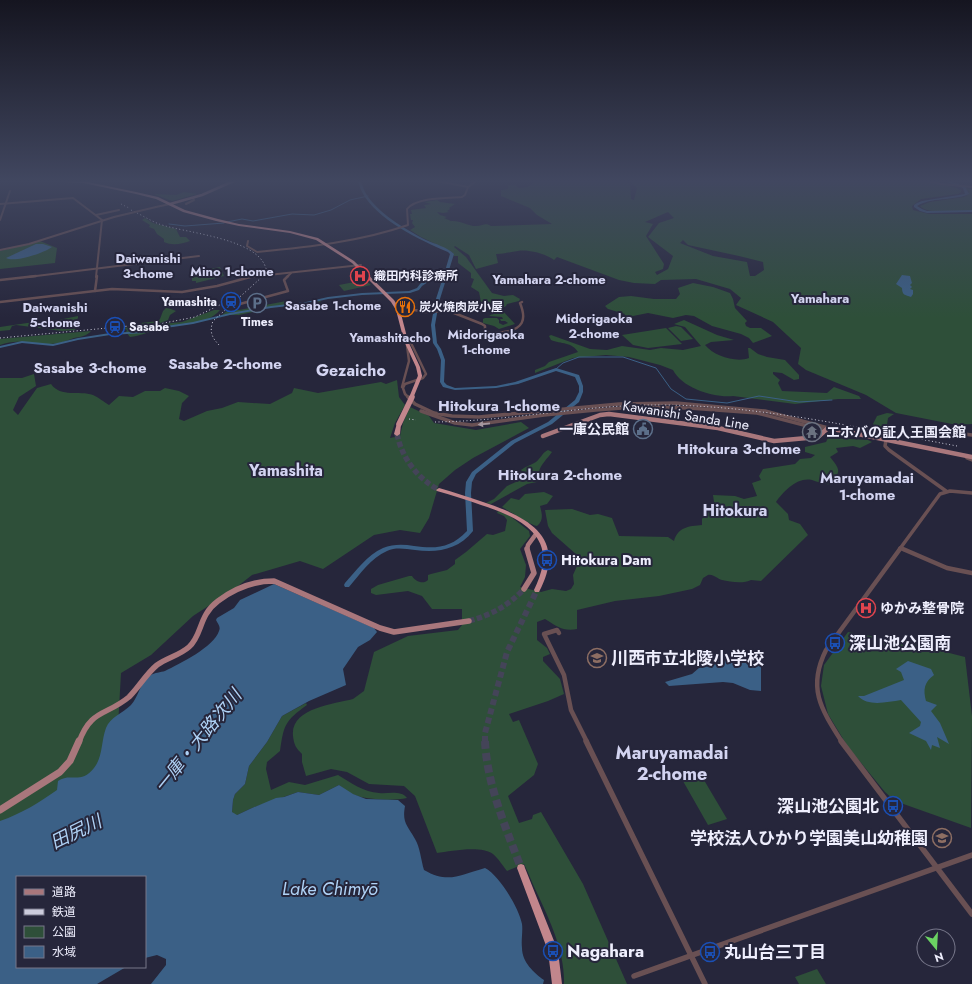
<svg xmlns="http://www.w3.org/2000/svg" width="972" height="984" font-family="Jost,'Noto Sans JP',sans-serif">
  <style>
    .green { fill: #2e4f39; fill-rule: evenodd }
    .water { fill: #3b6086 }
    .lines { fill: none; stroke-linecap: round; stroke-linejoin: round }
    .stream { stroke: #3b6086; stroke-width: 1 }
    .river { fill: #3b6086; fill-rule: evenodd }
    .major-tunnel { stroke: #444458; stroke-width: 5.5; stroke-dasharray: 5.5 2.5; stroke-linecap: butt }
    .highway-tunnel-far2 { stroke: #444458; stroke-width: 5.5; stroke-dasharray: 5.5 2.5; stroke-linecap: butt }
    .highway-tunnel-far1 { stroke: #444458; stroke-width: 6; stroke-dasharray: 6 3.5; stroke-linecap: butt }
    .highway-tunnel { stroke: #444458; stroke-width: 8; stroke-dasharray: 8 4; stroke-linecap: butt }
    .minor-far4 { stroke: #695053; stroke-width: 2 }
    .minor-far3 { stroke: #695053; stroke-width: 2.5 }
    .minor-far2 { stroke: #695053; stroke-width: 3.5 }
    .minor-far1 { stroke: #695053; stroke-width: 4.5 }
    .minor { stroke: #695053; stroke-width: 5.5 }
    .major-far3 { stroke: #a9777c; stroke-width: 2.5 }
    .major-far2 { stroke: #a9777c; stroke-width: 4.5 }
    .major-far1 { stroke: #a9777c; stroke-width: 5.5 }
    .major { stroke: #a9777c; stroke-width: 7 }
    .highway { fill: #c2868c; fill-rule: evenodd }
    .rail { stroke: #ccccdc; stroke-width: 1; stroke-dasharray: 1 2.5; stroke-linecap: butt }
    .minor-bridge { stroke: #695053; stroke-width: 2 }
    .highway-bridge-far1 { stroke: #c2868c; stroke-width: 4 }
    .highway-bridge { stroke: #c2868c; stroke-width: 5.5 }
    .oneway { fill: #a597a0 }
    .labels { text-anchor: middle; dominant-baseline: central; stroke-width: 4; stroke-linejoin: round; paint-order: stroke }
    .far-poi-label { font-size: 12px; font-weight: bold; fill: #eeeefd; stroke: #26263b; text-anchor: start }
    .far-neighbourhood-label { font-size: 13px; font-weight: bold; fill: #d3d4f1; stroke: #26263b }
    .far-quarter-label { font-size: 13px; font-weight: bold; fill: #d3d4f1; stroke: #26263b }
    .street-label { font-size: 14px; fill: #eeeefd; stroke: #26263b }
    .poi-label { font-size: 14px; font-weight: bold; fill: #eeeefd; stroke: #26263b; text-anchor: start }
    .neighbourhood-label { font-size: 15px; font-weight: bold; fill: #d3d4f1; stroke: #26263b }
    .quarter-label { font-size: 16px; font-weight: bold; fill: #d3d4f1; stroke: #26263b }
    .near-poi-label { font-size: 17px; font-weight: bold; fill: #eeeefd; stroke: #26263b; text-anchor: start }
    .near-water-label { font-size: 18px; font-style: italic; fill: #afd2f6; stroke: #26263b }
    .near-neighbourhood-label { font-size: 18px; font-weight: bold; fill: #d3d4f1; stroke: #26263b }
  </style>
  <rect width="100%" height="100%" fill="#26263b"/>
  <g class="green">
    <path d="M528,180h97l5,4 1,15 3,1 3,-12 -8,-8h290c14,4 29,4 42,10v2l-3,2 -37,5 -9,7 1,4 16,4h43v210l-15,1 -61,-12 -30,-18 -60,-25 -8,-6 3,-16 -28,-26 -37,-17 5,-7 -11,-9 -34,-10 -35,1 -6,4 -21,-1 -15,-3 -62,-23 -3,3c-8,-6 -26,-11 -36,-9 -8,1 -14,3 -22,3l2,9 -22,6 -7,-14 -14,-9 -1,1 12,10 26,36 12,3 9,-1 7,4 -1,2 -12,3 -1,2 -5,3 14,15 -16,5 -5,-3 -11,-3v-4l2,-1h12l2,2v3l4,2 5,-2 -3,-2h-4l-1,-2h3l-1,-2 -13,-1 11,-7 -19,-7 -2,-10 -8,-5 3,-8 -3,-1v-5l-13,-10v-7h-4l-2,-4 -31,-15 -11,-7 5,-3 -3,-4 1,-3h-2l-1,-6h2l-1,-4 15,-2 -2,-3 7,-1 -7,-2 13,-2 3,2 15,2 -6,4 1,1 -3,2 2,1 -6,1 -6,-1 3,3 7,2 -3,1 7,3c8,-1 17,5 25,5 6,0 10,-4 15,0l61,-2 -15,-9 -7,-7 -29,-12v-6l7,-1v-4h7l4,3 8,-1 7,-4zM668,212l6,6 -15,5 -11,14 25,19 -5,13 -11,6 -2,-3 8,-3 1,-5 -18,-28 7,-12 -8,-2zM683,240l5,5 51,11 24,6 1,8 -9,6h-5l-3,-14 -34,-6 -33,-13z"/>
    <path d="M965,188l7,1v22c-11,0 -45,4 -52,-5l10,-4 34,-5 4,-2 1,-3z"/>
    <path d="M184,192l13,2 -25,7 -18,-7 22,1z"/>
    <path d="M145,218l8,5 23,6 4,8h6l4,4c-8,3 -18,5 -26,1v-3l-7,-5 -3,-5 -5,-2 1,-2 -8,-5z"/>
    <path d="M40,241l17,7 -2,15 -55,6v-18z"/>
    <path d="M220,267l4,9 -28,7v-2h-4v-8l2,-1z"/>
    <path d="M365,280l6,5 -27,6 -5,-6z"/>
    <path d="M693,283l20,4 17,6 3,6 2,9 12,13 -2,2 1,3 4,2h11l11,8 -19,7 -4,-5 -8,-4 -29,-8 -18,-10 -8,-1 -13,3 -25,-5 -25,5 2,-4 -17,-5 -3,-3 14,-9 12,-1 23,3h22l4,-5 -2,-6z"/>
    <path d="M286,301l2,3 20,1 12,-4 1,1 -11,3 -1,3 -30,-2 -20,3 -6,3 -14,3h-17l6,-5h11z"/>
    <path d="M166,308l5,1 5,2 -6,4 -2,5 -13,5 -14,-1v-1l17,-2 2,-2 3,-8z"/>
    <path d="M214,310h6c-15,17 -40,13 -61,19 -10,3 -19,7 -29,8l-4,-5 1,-2 -4,-2 59,-6z"/>
    <path d="M78,316v2l-2,3 2,1v3l-7,1 -1,3 6,-1 -1,2 -13,1 -46,-6 -4,1 -2,4 -10,1v-4l34,-5h14z"/>
    <path d="M684,320l33,15 17,5 -23,2 -6,3c9,11 31,18 44,13l-1,-10h2l8,6 9,3 18,3 14,15v4l-5,1 -12,-7 -9,-1v2l7,6 -2,3 4,8 45,2 7,-6 25,9 2,3h-23l-43,5 -62,-8c-19,2 -51,-8 -60,-26l-13,-5 -31,-8 -23,-2 -33,3 -38,15v-3l10,-4 4,-4 29,-10c-6,-10 -17,-8 -27,-12l-2,-4 2,-1 39,14 17,1 15,-4 28,4 11,-2 22,2 18,-4 -16,-19 -11,-3z"/>
    <path d="M676,326l5,1 12,12 -12,2 -13,-13z"/>
    <path d="M666,328l16,16 -34,4 -15,-3 -11,-10z"/>
    <path d="M91,331c-4,5 -11,6 -17,7 -8,3 -16,6 -24,6 -19,1 -31,-6 -50,1v-6z"/>
    <path d="M34,374l2,12 -17,11 -6,13 5,5 19,-27 14,-4c10,14 28,6 42,11 5,2 11,7 16,10l10,-9 14,1 12,-6h15l5,-3 14,3 10,5 -7,7 -3,16 5,2 23,-10 15,-3 16,-6 32,2 22,-11 2,-5 24,5 63,-11 5,2 11,-4 2,17 6,8 -10,18 -5,15 10,-2 3,-13 7,-16 19,9 5,7 42,7 45,-8 8,6 -56,30 -18,12 -16,14 -10,34 -9,15 -20,-3 -26,5 -51,34 -23,-8 -48,14 -19,15 -40,26 -42,39 -30,18 -4,71 -36,49 -81,51v-466h22z"/>
    <path d="M887,413l7,1 -6,4 -1,7 -3,2 -9,-1 -2,-2 4,-8z"/>
    <path d="M828,438l40,2 4,2 -12,6 -7,-2 -17,2 2,4 -8,5c8,10 13,15 1,24v3c-8,1 -12,-2 -19,-4 -15,-3 -28,11 -36,22l12,12 1,6 11,4 8,11 -47,46 -10,-1c-7,4 -21,2 -29,0 -5,-1 -8,-6 -14,-5l-5,3 -3,7 -8,4 -33,7 -44,5 -38,9v19c-13,3 -21,-3 -32,-10l-8,3v18l10,8 3,6 -7,3v4l17,18 4,15 -16,7 -39,13 4,8 6,-2 19,44 -4,11 -26,21 11,27 13,-4 1,-4 8,-3 42,72 44,100h-63c1,-32 -14,-63 -27,-91 -5,-10 -8,-19 -13,-29l-17,7c-4,-5 -9,-13 -14,-17 -12,-9 -42,-3 -56,-1l-22,-57 -11,-10 -35,-2 -22,-12 -16,-3 -25,7 -4,-14v-8c-6,-6 -8,-9 -9,-18 -3,-28 41,-32 60,-37l11,-8 10,-39 34,-16 50,-6 4,-5v-16h-30l-10,-13 -14,-5 -32,4 -5,-2v-4l7,-4 31,-9h3c3,5 11,9 16,4v-5l3,-1 16,-4 8,-6v-4l11,-8 21,-18 6,1 12,-4 2,-11 -3,-4 -7,-3 1,-2 12,5 19,15 1,5 -10,13 6,16 -1,12 -5,10 21,5 11,-3 14,2 5,-2 3,-5 -1,-9 4,-9v-11l-25,-22 -4,-7 -3,-16 27,-1 18,6 8,-1 14,4 7,18 49,1 6,4c4,-14 15,-15 28,-16v-6l12,-17 -1,-7 22,1 9,3 13,-3 -5,-13 9,-3 -2,-4 4,-7 32,-5 5,-5 11,-1 4,-3 -10,-3v-5l21,-5z"/>
    <path d="M548,450l4,2c-4,6 -12,13 -13,20 -1,5 1,5 -2,10l-10,2 -36,20 -5,-1 8,-4 13,-13 18,-8v-4l-4,-4c5,-4 10,-5 15,-8 5,-4 6,-9 12,-12z"/>
    <path d="M544,492l9,4 -6,8 -7,2c2,8 4,14 -3,20 -5,0 -28,-15 -35,-19l9,-9 8,2 6,-6z"/>
    <path d="M848,632l62,11 55,14 7,59 -1,112 -76,-27 -10,-9 -37,-45 -20,-33 -7,-28 3,-21z"/>
    <path d="M306,703l1,2c-22,16 -23,19 -27,46l-13,11 -1,7 5,21 18,-8 16,3 33,-10c13,8 26,17 41,18 9,1 22,-3 28,5 -14,3 -42,2 -55,-4 -4,-2 -9,-6 -13,-9l-20,10 -21,-3 -46,16 -15,7h-3l-2,-3 1,-12 2,-6 10,-10 4,-18 18,-24 15,-26z"/>
    <path d="M701,775l26,44 -19,6 -25,-44z"/>
    <path d="M817,969l9,15h-27l-4,-7z"/>
  </g>
  <g class="water">
    <path d="M36,244h7l9,3c-8,6 -38,16 -46,11z"/>
    <path d="M902,275l8,1 2,7 -2,2 2,2 -2,2 3,1v4l-2,3c-6,-2 -9,-2 -9,-9l-6,-4z"/>
    <path d="M274,584l100,44 3,4 -7,8 -12,7 -15,22 3,16 -37,16 -27,15 -15,26 -18,24 -4,18 -10,10 -2,6 -1,12 5,3 15,-7 24,-10 8,-1 14,-5 21,3 20,-10 14,9 13,5 32,1 7,6c-3,17 2,19 10,33 5,8 6,21 9,31 24,14 36,5 61,-2 14,7 34,40 37,56 1,7 -1,16 0,24 0,14 12,25 22,32l-1,4h-392l15,-19v-6l-9,-4 -12,3v-81h-128v90h109l-29,17h-97v-163c23,-8 38,-18 57,-31l1,-9c12,-9 23,4 36,-13 9,-11 7,-27 12,-40 4,-11 17,-15 25,-23 8,-9 9,-23 20,-30 3,-2 10,-3 14,-4 14,-7 49,-24 54,-40 2,-4 -1,-7 -3,-11l1,-2 17,-10 6,-8z"/>
    <path d="M689,650l39,7 33,9v25l-11,-1 -17,-7 -10,-1 -54,4 -4,-4 27,-8 7,-6 13,-4c-5,-8 -17,-7 -23,-14z"/>
    <path d="M908,661l23,8 3,6c-10,7 -11,15 -8,26l11,4 -6,6 9,12 9,21 -12,-7 3,11 -8,-3 -1,5 -5,-9 -17,-8 11,-7 1,-4 -20,-22c-14,2 -33,7 -43,-4h6l40,-16 -3,-8 -5,-3z"/>
  </g>
  <g class="lines">
    <g class="stream">
      <path d="M227,222l15,-3 11,2 39,-7 22,1 17,-5 19,-10 18,-4"/>
      <path d="M169,224l16,2 39,-3"/>
      <path d="M556,369l7,-6 16,-6h44l33,11 15,21 15,10 41,4 32,-7 40,6 33,-2"/>
    </g>
    <g class="river">
      <path d="M358,180h3c1,4 2,8 4,12 12,21 40,37 61,48 9,4 21,7 28,14l-15,48 -4,23 2,18 4,6 4,11 -1,22 3,3 8,3 41,-2 19,-4 41,-14 23,7 4,11v6l-4,10 -27,22 -37,19 -39,31 -4,8 -1,11 2,38c-15,19 -36,22 -58,19 -10,-1 -19,-3 -28,1 -16,7 -27,23 -38,36h-4l-1,-2 1,-2c11,-12 22,-28 38,-35 10,-4 20,-4 31,-2 22,3 37,2 53,-15l-2,-38 1,-11 6,-10 39,-31 37,-19 27,-22 4,-8v-6l-4,-9 -19,-6 -38,13 -22,4 -41,2 -12,-3 -3,-5 1,-22 -4,-11 -4,-6 -2,-18 4,-23 9,-28 -10,4 -12,8 -3,4 -9,3 -48,2 -34,4 -22,5 -35,4 -41,7 -37,9 -34,5 -15,4 -34,2 -32,5 -25,6 -31,-3 -22,5v-2l22,-5 31,3 25,-6 32,-5 34,-2 15,-4 34,-5 37,-9 41,-7 35,-4 22,-5 34,-4 47,-2 8,-3 3,-4 12,-8 13,-5 5,-17 -2,-2c-28,-12 -71,-32 -86,-60 -2,-4 -3,-8 -4,-12z"/>
      <path d="M941,180h4l20,6 4,8c-16,7 -38,3 -52,12l5,3 5,2 45,-1v2l-45,1 -7,-2 -6,-4v-2l3,-2 5,-2 43,-7 -2,-6z"/>
    </g>
    <path class="major-tunnel" d="M469,621c22,-6 39,-15 55,-32"/>
    <path class="highway-tunnel-far2" d="M397,434c5,24 20,44 42,56"/>
    <path class="highway-tunnel-far1" d="M485,742v-9l22,-81 30,-62"/>
    <path class="highway-tunnel" d="M485,741c2,44 21,87 36,127"/>
    <g class="minor-far4">
      <path d="M432,180l36,7"/>
      <path d="M922,180l19,4 31,3"/>
      <path d="M0,204l73,-6 29,22"/>
      <path d="M186,204l8,-4 -1,-2"/>
      <path d="M156,207l14,-3"/>
      <path d="M96,215l23,-5"/>
      <path d="M0,220l10,-29"/>
      <path d="M248,241l-1,5 10,6c51,-5 102,-10 151,-27l-1,-16c9,-12 41,-11 55,-12l3,-2 3,-8 10,-7"/>
      <path d="M0,250l29,-6 85,-27"/>
      <path d="M28,277l171,-21"/>
      <path d="M96,277l6,-57"/>
      <path d="M250,277l111,-12"/>
      <path d="M287,277l4,-4"/>
    </g>
    <g class="minor-far3">
      <path d="M0,280l36,-4"/>
      <path d="M95,291l2,-15"/>
      <path d="M0,302l112,-13 70,3 35,-6 37,-10"/>
      <path d="M236,305l52,-14 -4,-11 4,-4"/>
      <path d="M398,310l12,-1 14,3 25,-1 33,13 3,2v6c7,2 12,1 19,0 19,-3 23,-12 16,-29l2,-1"/>
      <path d="M402,387l7,-26 -2,-16"/>
      <path d="M409,398l-4,-4 -2,-6 2,-4 18,-6 3,-4 -16,-33"/>
    </g>
    <g class="minor-far2">
      <path d="M408,397l7,7 19,9 18,3 27,1 140,-13 57,-1 89,8 63,17"/>
      <path d="M421,411l34,12 17,2 72,-10 52,-5 39,-3 54,1 68,5 66,17"/>
      <path d="M964,434l8,1"/>
      <path d="M886,440l-1,6 4,4 57,41"/>
      <path d="M967,458l5,2"/>
      <path d="M900,548l5,2"/>
      <path d="M899,550l41,-56 10,-3 22,2"/>
    </g>
    <g class="minor-far1">
      <path d="M903,549l44,19 25,5"/>
      <path d="M559,633l-2,-3 -13,4 20,41 7,35 16,32"/>
      <path d="M842,742c-21,-33 -35,-54 -16,-92l74,-101"/>
    </g>
    <g class="minor">
      <path d="M586,741l119,243"/>
      <path d="M841,741l131,173"/>
      <path d="M634,976l338,-121"/>
    </g>
    <path class="major-far3" d="M170,204l32,-9 34,-15"/>
    <g class="major-far2">
      <path d="M543,436l57,-21 9,-1 109,14 56,13 44,-4 10,-9 144,29"/>
      <path d="M527,550l1,-5 8,-11"/>
    </g>
    <g class="major-far1">
      <path d="M524,589l10,-16 -7,-24"/>
      <path d="M79,742c12,-33 27,-26 50,-45 10,-10 17,-23 28,-32 10,-7 23,-10 32,-18 14,-13 9,-31 29,-46 16,-12 35,-20 56,-20l106,47 14,4 75,-11"/>
    </g>
    <path class="major" d="M0,810l60,-38 10,-11 9,-20"/>
    <g class="highway">
      <path d="M44,180l39,1 53,11 22,5 27,13 33,9 21,5 51,7 28,7 36,23 40,39 6,10 8,31 12,26 2,9 -2,1 -2,-1 -2,-9 -12,-26 -8,-31 -5,-8 -39,-39 -36,-23 -26,-7 -51,-7 -23,-5 -33,-9 -27,-13 -20,-5 -53,-11 -38,-2z"/>
      <path d="M397,423h2l2,1 -1,10 -3,2 -3,-2z"/>
      <path d="M439,488c15,4 29,9 44,14 45,15 85,35 56,90h-4l-1,-2c4,-8 7,-17 9,-26 4,-36 -35,-50 -62,-59 -14,-5 -29,-10 -44,-14l-1,-1z"/>
      <path d="M521,864l3,1 1,3 33,83 4,33h-10l-4,-33 -31,-83 1,-3z"/>
    </g>
    <g class="rail">
      <path d="M121,204l8,4"/>
      <path d="M131,210c9,4 18,10 28,14 25,9 100,14 107,45l-4,8 -49,44c-4,11 -1,17 7,25"/>
      <path d="M159,324l36,-7 33,-16"/>
      <path d="M0,338l140,-13"/>
      <path d="M409,419l7,1"/>
      <path d="M435,422c77,-1 152,-18 229,-17 99,1 196,23 293,41"/>
    </g>
    <path class="minor-bridge" d="M114,217l42,-10"/>
    <path class="highway-bridge-far1" d="M411,398l9,-22"/>
    <path class="highway-bridge" d="M399,424l13,-27"/>
  </g>
  <defs><path id="oneway-solid" d="M-6-.8H1V-3.2L6.5 0L1 3.2V.8H-6Z"/></defs>
  <use class="oneway" href="#oneway-solid" transform="translate(484 424) rotate(174)"/>
  <linearGradient id="sky" x2="0" y2="1"><stop stop-color="#151520"/><stop offset="0.57" stop-color="#414760"/><stop offset="1" stop-color="#414760" stop-opacity="0"/></linearGradient>
  <rect width="972" height="318" fill="url(#sky)"/>
  <defs>
    <g id="hospital-ring" transform="scale(1)"><circle r="9.5" fill="#26263b" stroke="#e0444e" stroke-width="1.5"/><path d="M-5-5h3v3.5h4V-5h3V5h-3V1.5h-4V5h-3Z" fill="#e0444e"/></g>
    <g id="station-ring" transform="scale(1)"><circle r="9.5" fill="#26263b" stroke="#1a4fb4" stroke-width="1.5"/><path d="M-3-6H3Q5-6 5-4V2Q5 4 3 4L4.5 6H3L1.5 4h-3L-3 6H-4.5L-3 4Q-5 4-5 2V-4Q-5-6-3-6ZM-3.5-4v3h7v-3ZM-3.5 1v1.5H-2V1ZM2 1v1.5H3.5V1Z" fill="#1a4fb4"/></g>
    <g id="parking-ring" transform="scale(1)"><circle r="9.5" fill="#26263b" stroke="#5c6f8a" stroke-width="1.5"/><path d="M-3.5-5.5H1a3.5 3.5 0 0 1 0 7H-1V5.5H-3.5ZM-1-3.4V-.6H.8a1.4 1.4 0 0 0 0-2.8Z" fill="#5c6f8a"/></g>
    <g id="restaurant-ring" transform="scale(1)"><circle r="9.5" fill="#26263b" stroke="#e8710a" stroke-width="1.5"/><path d="M-5-6h1v4h1v-4h1v4h1v-4h1v5L-1.5 .5V6h-2V.5L-5-1ZM5-6V6H3V1.5H1.5Q1.5-4 5-6Z" fill="#e8710a"/></g>
    <g id="civic-ring" transform="scale(1)"><circle r="9.5" fill="#26263b" stroke="#5c6f8a" stroke-width="1.5"/><path d="M-.6-6.5H3V-4.5H.6V-3L4-1V1h2V6H-6V1h2V-1L-.6-3ZM-1.2 2.5V6h2.4V2.5Z" fill="#5c6f8a"/></g>
    <g id="temple-ring" transform="scale(1)"><circle r="9.5" fill="#26263b" stroke="#6b7280" stroke-width="1.5"/><path d="M0-6L5-2H3V0L6.5 2.5H4V6H1.5V3h-3V6H-4V2.5H-6.5L-3 0V-2H-5Z" fill="#6b7280"/></g>
    <g id="bus-ring" transform="scale(1)"><circle r="9.5" fill="#26263b" stroke="#1a4fb4" stroke-width="1.5"/><path d="M-5-6H5V4H4V6H2V4H-2V6H-4V4H-5ZM-3.5-4V0h7V-4ZM-3.5 1.2v1.5H-2V1.2ZM2 1.2v1.5H3.5V1.2Z" fill="#1a4fb4"/></g>
    <g id="school-ring" transform="scale(1)"><circle r="9.5" fill="#26263b" stroke="#8d6e63" stroke-width="1.5"/><path d="M0-5L7-2L0 1L-7-2ZM-4 1L0 2.5L4 1V4Q0 6-4 4Z" fill="#8d6e63"/></g>
  </defs>
  <g fill-rule="evenodd">
    <use href="#hospital-ring" x="360" y="276"/>
    <use href="#station-ring" x="231" y="302"/>
    <use href="#parking-ring" x="257" y="303"/>
    <use href="#restaurant-ring" x="405" y="307"/>
    <use href="#station-ring" x="115" y="327"/>
    <use href="#civic-ring" x="643" y="429"/>
    <use href="#temple-ring" x="812" y="432"/>
    <use href="#bus-ring" x="547" y="560"/>
    <use href="#hospital-ring" x="866" y="608"/>
    <use href="#bus-ring" x="835" y="643"/>
    <use href="#school-ring" x="597" y="658"/>
    <use href="#bus-ring" x="893" y="806"/>
    <use href="#school-ring" x="942" y="838"/>
    <use href="#bus-ring" x="553" y="951"/>
    <use href="#bus-ring" x="710" y="952"/>
  </g>
  <g class="labels">
    <g class="far-poi-label">
      <text x="374" y="276">織田内科診療所</text>
      <text x="217" y="302" text-anchor="end">Yamashita</text>
      <text x="419" y="307">炭火焼肉炭小屋</text>
      <text x="257" y="322" text-anchor="middle">Times</text>
      <text x="129" y="327">Sasabe</text>
    </g>
    <g class="far-neighbourhood-label">
      <text x="148" y="258">Daiwanishi<tspan x="148" dy="15">3-chome</tspan></text>
      <text x="232" y="271">Mino 1-chome</text>
      <text x="549" y="279">Yamahara 2-chome</text>
      <text x="333" y="305">Sasabe 1-chome</text>
      <text x="55" y="307">Daiwanishi<tspan x="55" dy="15">5-chome</tspan></text>
      <text x="594" y="318">Midorigaoka<tspan x="594" dy="15">2-chome</tspan></text>
      <text x="486" y="334">Midorigaoka<tspan x="486" dy="15">1-chome</tspan></text>
    </g>
    <g class="far-quarter-label">
      <text x="820" y="298">Yamahara</text>
      <text x="390" y="337">Yamashitacho</text>
    </g>
    <g class="street-label">
      <text transform="translate(686 415) rotate(9)">Kawanishi Sanda Line</text>
    </g>
    <g class="poi-label">
      <text x="629" y="429" text-anchor="end">一庫公民館</text>
      <text x="826" y="432">エホバの証人王国会館</text>
      <text x="561" y="560">Hitokura Dam</text>
      <text x="880" y="608">ゆかみ整骨院</text>
    </g>
    <g class="neighbourhood-label">
      <text x="225" y="364">Sasabe 2-chome</text>
      <text x="90" y="368">Sasabe 3-chome</text>
      <text x="499" y="406">Hitokura 1-chome</text>
      <text x="739" y="449">Hitokura 3-chome</text>
      <text x="560" y="475">Hitokura 2-chome</text>
      <text x="867" y="478">Maruyamadai<tspan x="867" dy="17">1-chome</tspan></text>
    </g>
    <g class="quarter-label">
      <text x="351" y="370">Gezaicho</text>
      <text x="286" y="470">Yamashita</text>
      <text x="735" y="510">Hitokura</text>
    </g>
    <g class="near-poi-label">
      <text x="849" y="643">深山池公園南</text>
      <text x="611" y="658">川西市立北陵小学校</text>
      <text x="879" y="806" text-anchor="end">深山池公園北</text>
      <text x="928" y="838" text-anchor="end">学校法人ひかり学園美山幼稚園</text>
      <text x="567" y="951">Nagahara</text>
      <text x="724" y="952">丸山台三丁目</text>
    </g>
    <g class="near-water-label">
      <text transform="translate(198 741) rotate(-51)">一庫・大路次川</text>
      <text transform="translate(76 832) rotate(-26)">田尻川</text>
      <text x="330" y="889">Lake Chimyō</text>
    </g>
    <g class="near-neighbourhood-label">
      <text x="672" y="753">Maruyamadai<tspan x="672" dy="21">2-chome</tspan></text>
    </g>
  </g>
  <rect x="16" y="876" width="130" height="92" fill="#26263b" stroke="#767689"/>
  <rect x="24" y="889" width="20" height="6" fill="#a9777c" stroke="#767689"/>
  <text x="52" y="896" font-size="12" fill="#eeeefd">道路</text>
  <rect x="24" y="909" width="20" height="6" fill="#ccccdc" stroke="#767689"/>
  <text x="52" y="916" font-size="12" fill="#eeeefd">鉄道</text>
  <rect x="24" y="926" width="20" height="12" fill="#2e4f39" stroke="#767689"/>
  <text x="52" y="936" font-size="12" fill="#eeeefd">公園</text>
  <rect x="24" y="946" width="20" height="12" fill="#3b6086" stroke="#767689"/>
  <text x="52" y="956" font-size="12" fill="#eeeefd">水域</text>
  <g transform="translate(936 948) rotate(162)"><circle r="19" fill="#26263b" stroke="#767689"/>
  <path d="M0-3L7 15L0 10L-7 15Z" fill="#6bd363"/>
  <text y="-6" font-size="11" font-weight="bold" text-anchor="middle" fill="#eeeefd">N</text>
  </g>
</svg>
